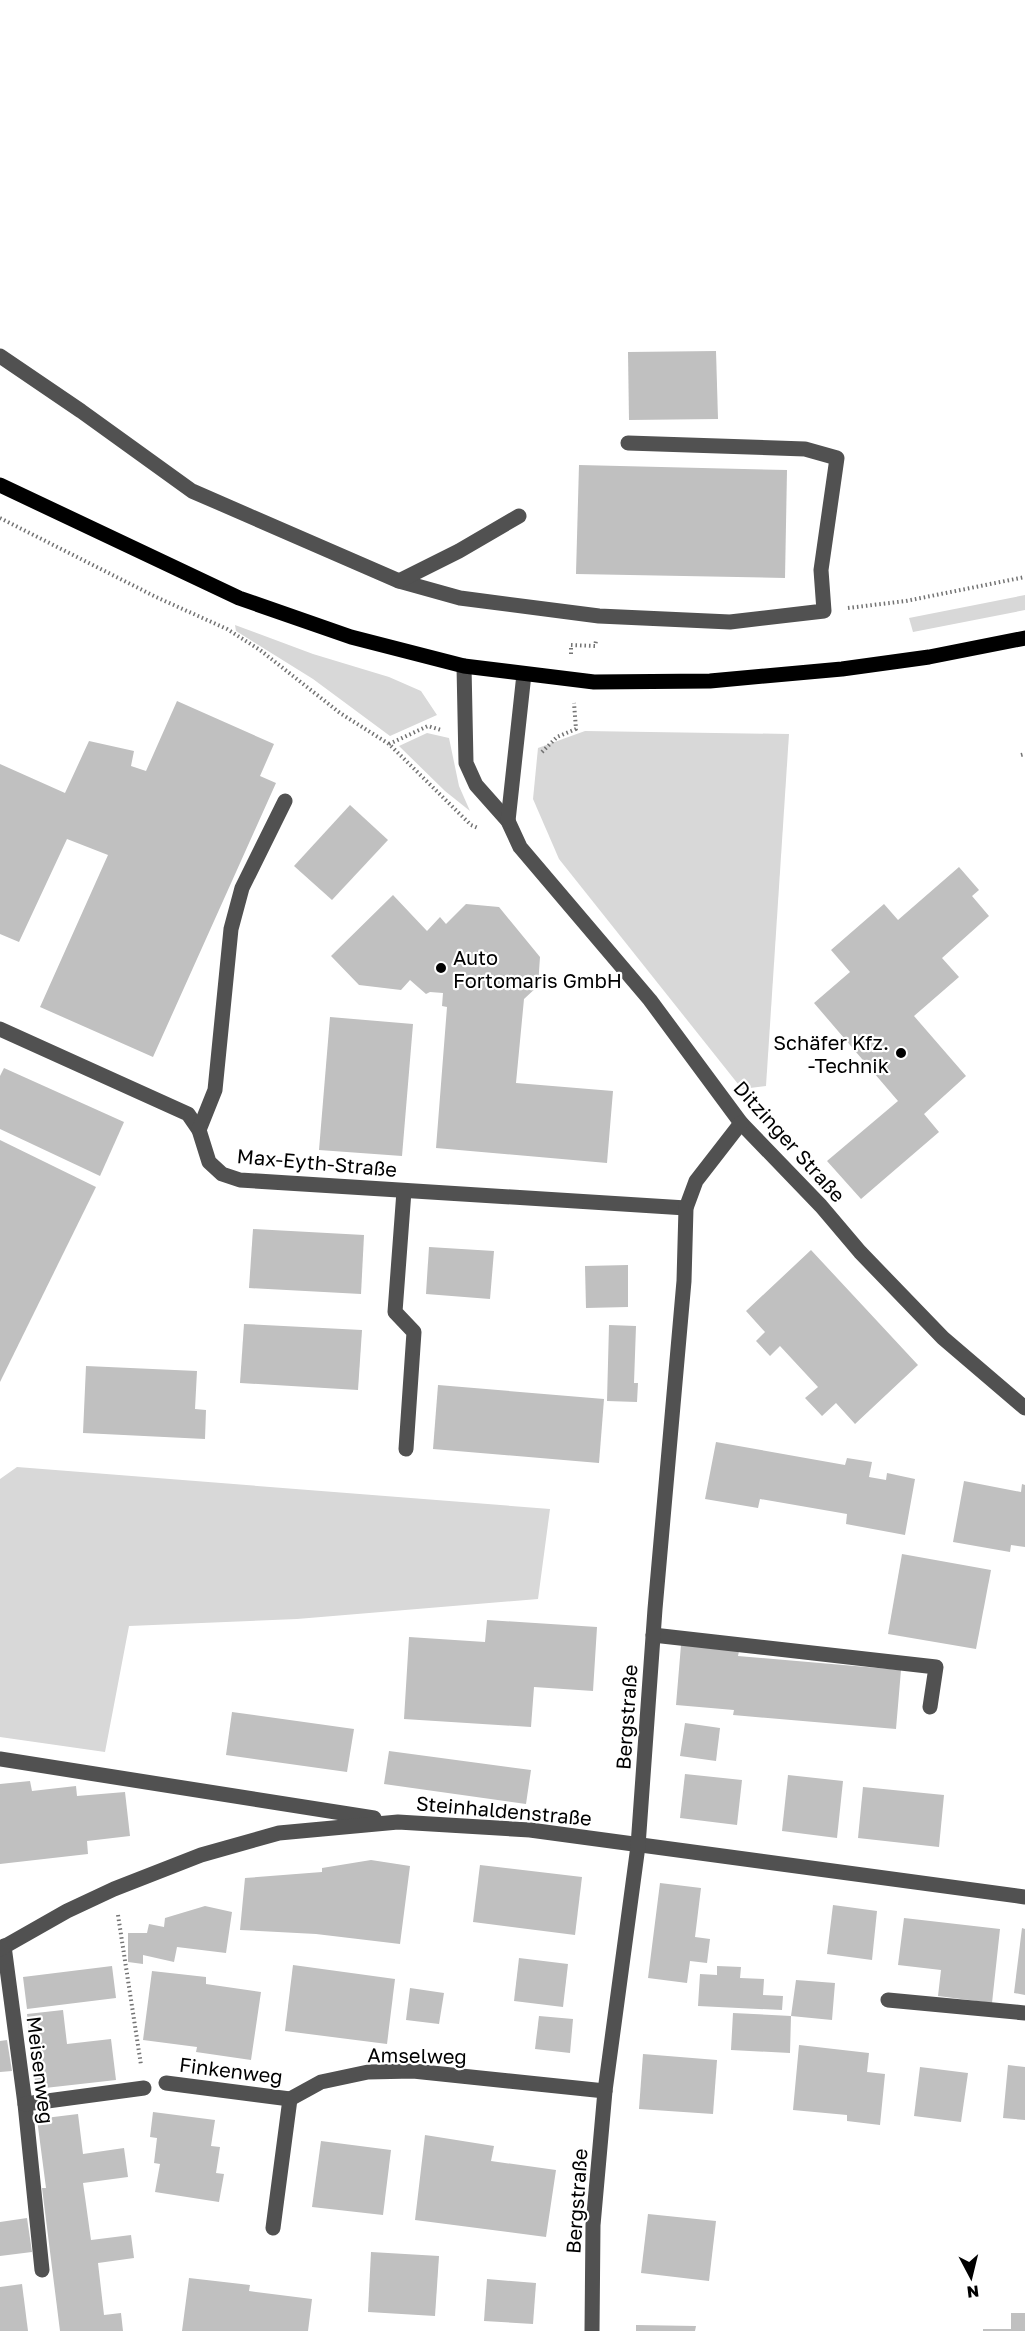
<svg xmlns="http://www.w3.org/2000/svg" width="1025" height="2331" font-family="'Golos Text',sans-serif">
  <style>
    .green { fill: #d8d8d8 }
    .building { fill: #c0c0c0 }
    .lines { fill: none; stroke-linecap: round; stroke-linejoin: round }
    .path { stroke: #737373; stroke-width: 4; stroke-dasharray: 1.5 3; stroke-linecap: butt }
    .minor { stroke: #515151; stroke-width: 15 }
    .major { stroke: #000; stroke-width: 15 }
    .poi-dot { fill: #000; stroke: #fff; stroke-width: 2 }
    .labels { text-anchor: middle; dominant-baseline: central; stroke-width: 4.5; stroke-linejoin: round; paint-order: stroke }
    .poi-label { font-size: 20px; fill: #000; stroke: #fff; text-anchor: start }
    .street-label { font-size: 20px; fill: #000; stroke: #fff }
  </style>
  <rect width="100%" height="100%" fill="#fff"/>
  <g class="green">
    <path d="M1025,595v15l-112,22 -4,-14z"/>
    <path d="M235,625l78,29 76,23 32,14 16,24 -47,21 -77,-57 -77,-48z"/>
    <path d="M585,731l204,3 -23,352 -24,3 -183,-230 -26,-60 5,-51z"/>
    <path d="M427,733l22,5 10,48 11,25 -25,-20 -46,-45z"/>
    <path d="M17,1467l533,42 -12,90 -241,20 -168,7 -24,126 -105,-15v-258z"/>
  </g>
  <g class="building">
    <path d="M716,351l2,68 -89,1 -1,-68z"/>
    <path d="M579,465l208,5 -2,108 -209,-4z"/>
    <path d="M177,701l97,43 -14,32 16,7 -123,274 -113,-50 68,-152 -41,-16 -48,103 -19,-8v-170l65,29 24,-52 45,10 -3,15 15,5z"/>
    <path d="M350,805l38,35 -56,60 -38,-34z"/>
    <path d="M959,867l20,23 -7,6 17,20 -47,42 17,19 -45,39 52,60 -42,38 15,18 -78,67 -34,-38 71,-60 -84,-98 36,-31 -19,-22 53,-46 14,16z"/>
    <path d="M393,895l34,36 13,-14 6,7 20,-20 33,3 41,50 -2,29 -14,13 -8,84 97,8 -6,72 -171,-15 11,-141 -5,-1 1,-13 -13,-1 -4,2 -16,-14 -9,10 -42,-5 -28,-29z"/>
    <path d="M330,1017l83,7 -11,132 -83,-6z"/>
    <path d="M4,1068l120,54 -24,54 -100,-47v-53z"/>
    <path d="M0,1140l96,47 -96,195z"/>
    <path d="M253,1229l111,6 -3,59 -112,-6z"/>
    <path d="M429,1247l65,4 -4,48 -64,-5z"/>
    <path d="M811,1250l107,115 -63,59 -19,-21 -14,13 -17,-18 13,-11 -38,-41 -10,10 -14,-15 9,-9 -19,-21z"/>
    <path d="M628,1265v42l-42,1 -1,-42z"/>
    <path d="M244,1324l118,6 -4,60 -118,-7z"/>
    <path d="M609,1325l27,1 -2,57h4l-1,19 -30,-1z"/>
    <path d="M86,1366l111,5 -2,38 11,1 -1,29 -122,-6z"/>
    <path d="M438,1385l166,14 -5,64 -166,-14z"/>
    <path d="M716,1442l129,23 2,-7 25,4 -3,15 17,3 1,-7 28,6 -10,56 -59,-11 1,-10 -87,-15 -2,9 -53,-9z"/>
    <path d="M964,1481l57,11 1,-8 3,1v62l-14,-2 -1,7 -57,-10z"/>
    <path d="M902,1554l89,16 -15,79 -88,-15z"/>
    <path d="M487,1620l110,7 -4,64 -59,-4 -3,40 -127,-8 5,-82 76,5z"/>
    <path d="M681,1645l58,6 -1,5 163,14 -5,59 -163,-14 1,-5 -58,-5z"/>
    <path d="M232,1712l122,17 -7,43 -121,-17z"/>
    <path d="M685,1723l35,5 -4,33 -36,-5z"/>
    <path d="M389,1751l142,19 -5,34 -142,-20z"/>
    <path d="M685,1774l57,6 -5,45 -57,-7z"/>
    <path d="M788,1775l55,6 -6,57 -55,-7z"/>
    <path d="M30,1781l2,10 44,-5 1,10 48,-4 5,44 -43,5 1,13 -88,10v-80z"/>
    <path d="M863,1787l81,8 -5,52 -81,-9z"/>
    <path d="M371,1860l39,6 -10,78 -84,-10 -76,-4 5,-52 77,-6v-4z"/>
    <path d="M480,1865l102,12 -7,58 -102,-13z"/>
    <path d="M660,1883l41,5 -6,49 15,2 -3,24 -17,-2 -3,22 -39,-5z"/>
    <path d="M833,1905l44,6 -5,49 -45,-6z"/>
    <path d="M205,1906l27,6 -6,41 -49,-6 -3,15 -31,-7v9l-15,-2v-29h19l2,-9 15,3 1,-9z"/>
    <path d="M904,1918l96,11 -8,74 -54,-7 3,-26 -43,-5z"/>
    <path d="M1022,1928l3,1v66l-11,-2z"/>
    <path d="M519,1958l49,6 -5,43 -49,-6z"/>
    <path d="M293,1965l102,14 -8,65 -102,-13z"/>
    <path d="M112,1966l4,32 -89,11 -4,-32z"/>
    <path d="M717,1966l24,1 -1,11 24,1 -1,16 20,1 -1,14 -84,-4 2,-32 17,1z"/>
    <path d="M152,1971l54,6v7l55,8 -10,68 -55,-8 1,-5 -54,-7z"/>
    <path d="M796,1980l39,3 -3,37 -41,-4 -1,37 -59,-3 2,-37 58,3z"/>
    <path d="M410,1988l34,5 -5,31 -33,-4z"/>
    <path d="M63,2010l4,34 44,-5 5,41 -80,9 -9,-75z"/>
    <path d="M539,2016l34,3 -3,34 -35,-4z"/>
    <path d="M7,2040l5,31 -12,1v-31z"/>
    <path d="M799,2045l70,8 -2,19 18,2 -5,51 -33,-4v-6l-54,-5z"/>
    <path d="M643,2054l74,6 -4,54 -74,-5z"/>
    <path d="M1008,2065l17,2v53l-22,-2z"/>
    <path d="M920,2067l48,6 -7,49 -47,-6z"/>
    <path d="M153,2112l62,8 -4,26 9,1 -4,26 8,1 -5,28 -64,-10 5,-28 -6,-1 3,-25 -7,-1z"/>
    <path d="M78,2114l5,40 41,-6 4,29 -45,6 8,57 40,-5 3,23 -36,5 6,52 17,-2 2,18h-63l-18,-143h4l-9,-69z"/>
    <path d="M425,2135l69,11 -3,15 65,9 -10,67 -131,-17z"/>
    <path d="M321,2141l70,9 -8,65 -71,-8z"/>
    <path d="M648,2214l68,7 -7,60 -68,-8z"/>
    <path d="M27,2218l5,34 -32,4v-34z"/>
    <path d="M371,2252l68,4 -4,60 -67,-4z"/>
    <path d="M189,2278l61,7 -1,6 63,8 -4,32h-126z"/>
    <path d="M487,2279l49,4 -3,41 -49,-3z"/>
    <path d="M22,2284l6,47h-28v-44z"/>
    <path d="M1011,2313h14v18h-42v-2h28z"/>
    <path d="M636,2325l60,1 -1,5h-59z"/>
  </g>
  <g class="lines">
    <g class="path">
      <path d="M0,518l156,79 71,32 33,21 80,63 49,31 82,81 7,3"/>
      <path d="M848,608l58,-7 119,-24"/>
      <path d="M571,654v-9l24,1 1,-5"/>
      <path d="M389,744l39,-18 13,4"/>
      <path d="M542,752l15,-15 19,-8 -2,-26"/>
      <path d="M1021,755l4,-1"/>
      <path d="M118,1915l23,150"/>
    </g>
    <g class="minor">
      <path d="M0,356l81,55 111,80 207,90 61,17 139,18 131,6 94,-11 -3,-41 16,-112 -32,-9 -177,-6"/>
      <path d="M399,581l60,-30 60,-35"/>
      <path d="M464,666l2,97 10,22 32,36 12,26 130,153 91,123 80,83 39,46 83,86 82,70"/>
      <path d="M508,821l16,-147"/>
      <path d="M0,1029l188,85 11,16 10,32 13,12 18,6 446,28"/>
      <path d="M199,1130l16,-40 16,-161 11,-41 43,-87"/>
      <path d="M404,1191l-9,121 19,20 -8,117"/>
      <path d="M653,1635l283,32 -6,40"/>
      <path d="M0,1759l374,59"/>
      <path d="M4,1946l21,158 17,166"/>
      <path d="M0,1949l67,-38 47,-22 87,-34 78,-22 119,-11 132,8 495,67"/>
      <path d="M888,2000l137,13"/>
      <path d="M166,2083l124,16"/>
      <path d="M25,2104l119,-16"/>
      <path d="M273,2228l17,-129 31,-17 47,-10 45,-1 192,20"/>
      <path d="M592,2331l1,-106 12,-134 33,-245 17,-237 29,-328 2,-73 10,-27 45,-58"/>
    </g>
    <path class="major" d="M0,485l239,113 112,39 113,29 130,16 116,-1 132,-12 87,-12 96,-19"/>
  </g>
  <g class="poi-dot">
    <circle cx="441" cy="968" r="6"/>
    <circle cx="901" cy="1053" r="6"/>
  </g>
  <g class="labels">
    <g class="poi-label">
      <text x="453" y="957">Auto<tspan x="453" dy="23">Fortomaris GmbH</tspan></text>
      <text x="889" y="1042" text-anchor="end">Schäfer Kfz.<tspan x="889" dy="23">-Technik</tspan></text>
    </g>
    <g class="street-label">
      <text transform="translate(790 1141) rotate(48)">Ditzinger Straße</text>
      <text transform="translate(317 1162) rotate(5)">Max-Eyth-Straße</text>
      <text transform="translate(626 1717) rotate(-86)">Bergstraße</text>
      <text transform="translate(504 1810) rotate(5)">Steinhaldenstraße</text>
      <text transform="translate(417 2055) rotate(1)">Amselweg</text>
      <text transform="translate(41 2070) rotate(83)">Meisenweg</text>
      <text transform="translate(231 2070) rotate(7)">Finkenweg</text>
      <text transform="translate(576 2201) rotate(-86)">Bergstraße</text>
    </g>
  </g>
  <g transform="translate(971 2277) rotate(173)" stroke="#ffffff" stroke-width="4.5" paint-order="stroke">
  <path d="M0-4.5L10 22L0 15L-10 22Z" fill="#000000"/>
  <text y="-9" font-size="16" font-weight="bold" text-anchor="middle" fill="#000000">N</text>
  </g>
</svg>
